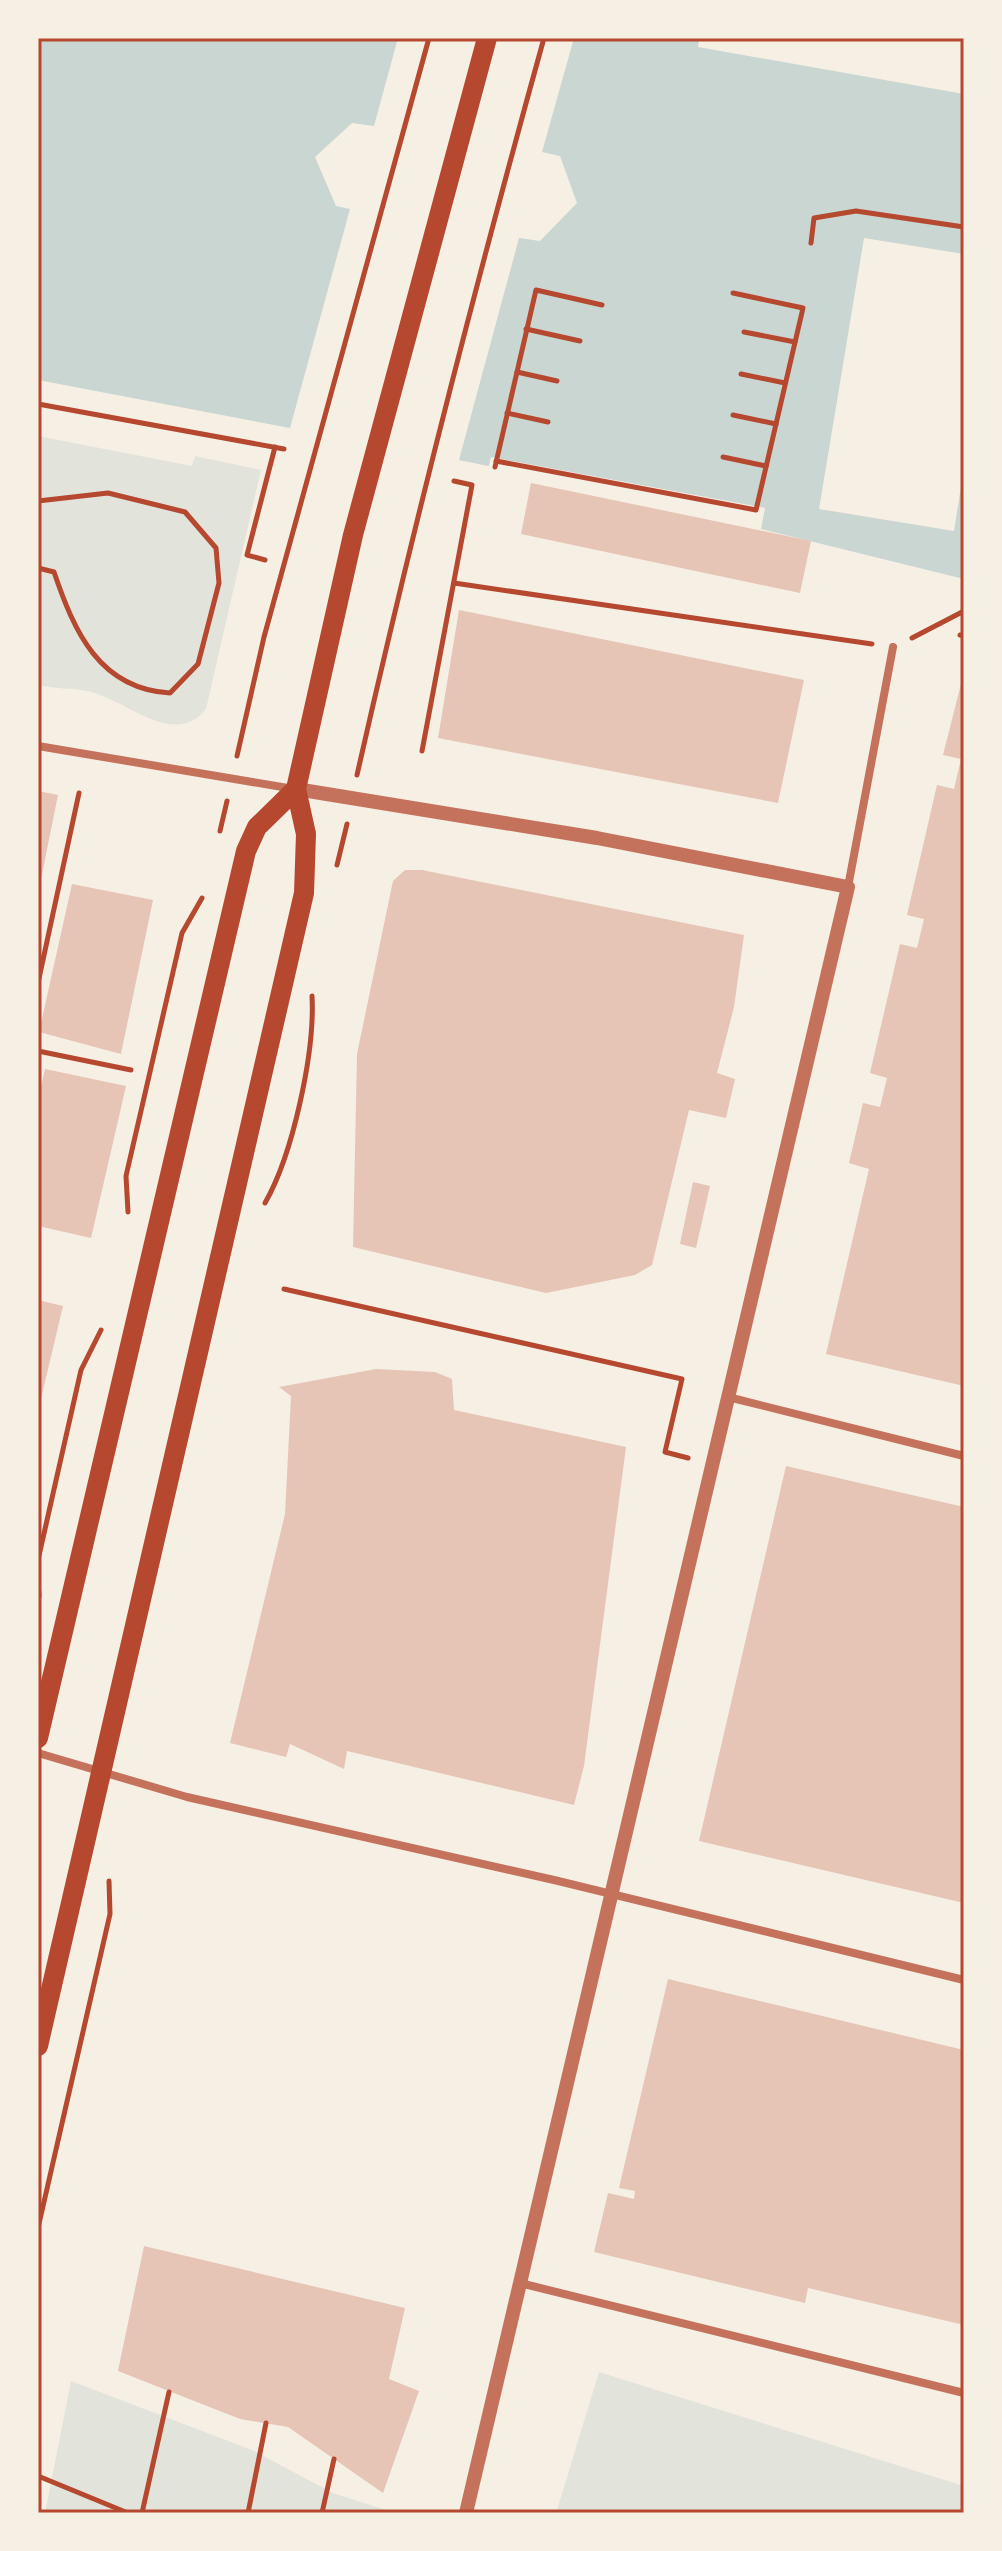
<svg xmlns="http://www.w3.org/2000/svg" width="1002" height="2551" font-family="'DM Sans',sans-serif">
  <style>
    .green { fill: #e2e4dc }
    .water { fill: #c9d6d2 }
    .pier { fill: #f6efe4 }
    .building { fill: #e6c5b7 }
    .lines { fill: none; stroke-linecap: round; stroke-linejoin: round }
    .path { stroke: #b5482f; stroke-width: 5 }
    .minor { stroke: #c5725c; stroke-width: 8 }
    .tertiary { stroke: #c5725c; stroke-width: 14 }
    .primary { stroke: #b5482f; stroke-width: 20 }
    .neatline { fill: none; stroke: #b5482f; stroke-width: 3 }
  </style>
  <rect width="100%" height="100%" fill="#f6efe4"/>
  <g class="green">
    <path d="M38,436l154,30 3,-10 66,14 -55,239c-33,41 -81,-11 -119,-18 -16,-3 -32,-2 -49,-6z"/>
    <path d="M599,2372l365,114v27h-408z"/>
    <path d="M71,2381l181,69 81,43 62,20h-350z"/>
  </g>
  <path class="water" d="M38,38h926v541l-203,-50 4,-21 -274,-51 -4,16 -449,-88z"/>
  <g class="pier">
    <path d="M398,38h176l-32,114 18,4 17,47 -37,38 -21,-3 -60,222 34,7 -4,9 -451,-86v-10l252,48 60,-219 -14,-3 -21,-49 37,-34 22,3z"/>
    <path d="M699,38h265v56l-266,-47z"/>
    <path d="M864,238l100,16v214l-10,63 -135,-22z"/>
  </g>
  <g class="building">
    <path d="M531,483l280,58 -11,52 -279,-59z"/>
    <path d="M459,610l345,70 -26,123 -340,-65z"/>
    <path d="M964,672v714l-138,-32 43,-185 -20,-6 14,-60 17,4 7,-29 -17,-5 30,-129 17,4 7,-29 -17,-4 30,-130 17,4 7,-30 -18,-4z"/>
    <path d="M38,791l20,4 -19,94h-1z"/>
    <path d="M405,870h17l322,65 -10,72 -17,66 18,6 -9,39 -37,-8 -37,155 -17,10 -89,18 -193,-46 4,-193 36,-173z"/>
    <path d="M72,884l81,16 -32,154 -82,-22z"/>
    <path d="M45,1069l81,17 -35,152 -53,-12v-127z"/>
    <path d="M693,1182l17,4 -14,62 -16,-4z"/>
    <path d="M38,1300l25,6 -24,101h-1z"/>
    <path d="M376,1369l59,3 17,7 2,31 172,37 -42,319 -10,39 -227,-54 -3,18 -54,-25 -4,13 -56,-14 55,-229 6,-118 -12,-9z"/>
    <path d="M786,1466l178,41v396l-265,-62z"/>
    <path d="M668,1979l296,71v275l-156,-37 -3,15 -211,-51 14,-59 26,6 1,-8 -16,-3z"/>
    <path d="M144,2246l261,62 -16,71 30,12 -36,102 -95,-66 -48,-8 -122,-48z"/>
  </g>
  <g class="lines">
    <g class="path">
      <path d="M811,243l3,-25 42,-7 108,16"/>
      <path d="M526,329l54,12"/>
      <path d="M744,332l51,10"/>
      <path d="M517,372l40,9"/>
      <path d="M741,374l44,9"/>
      <path d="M38,404l246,45"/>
      <path d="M507,413l41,9"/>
      <path d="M733,415l43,9"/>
      <path d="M723,457l43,9"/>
      <path d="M496,461l260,49 47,-202 -70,-15"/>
      <path d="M495,467l41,-177 66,15"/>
      <path d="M38,501l70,-8 77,19 31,36 3,35 -21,81 -28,29c-71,-4 -96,-62 -116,-121l-16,-4"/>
      <path d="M265,560l-18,-5 28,-108"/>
      <path d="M454,583l418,61"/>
      <path d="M960,635l4,1"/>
      <path d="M912,638l52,-27"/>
      <path d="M422,751l50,-266 -18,-4"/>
      <path d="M237,756l27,-119 165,-599"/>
      <path d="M357,775c56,-248 119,-492 187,-737"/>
      <path d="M220,831l7,-30"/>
      <path d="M337,865l10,-41"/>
      <path d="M38,983l41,-190"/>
      <path d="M38,1051l93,19"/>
      <path d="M265,1203c28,-49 50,-151 47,-207"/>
      <path d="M128,1212l-2,-36 56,-243 20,-35"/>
      <path d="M284,1289l398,90 -17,73 23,6"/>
      <path d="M38,1560l43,-190 20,-40"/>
      <path d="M38,1581l1,15"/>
      <path d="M38,2228l72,-314 -1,-33"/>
      <path d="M38,2476l90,37"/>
      <path d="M142,2513l27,-121"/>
      <path d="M248,2513l18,-90"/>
      <path d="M322,2513l12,-54"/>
    </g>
    <g class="minor">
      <path d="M38,746l256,43"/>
      <path d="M848,887l45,-240"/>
      <path d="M728,1397l236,59"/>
      <path d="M38,1753l149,44 367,83 410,100"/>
      <path d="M520,2283l444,110"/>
    </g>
    <path class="tertiary" d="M296,789l301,49 251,49 -382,1626"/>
    <g class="primary">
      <path d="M38,1738l208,-887 11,-24 39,-38"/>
      <path d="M38,2046l266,-1153 2,-59 -10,-45 57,-254 134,-497"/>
    </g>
  </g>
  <rect width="1002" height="2551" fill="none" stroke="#f6efe4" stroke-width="80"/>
  <rect x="40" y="40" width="922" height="2471" class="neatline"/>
</svg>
